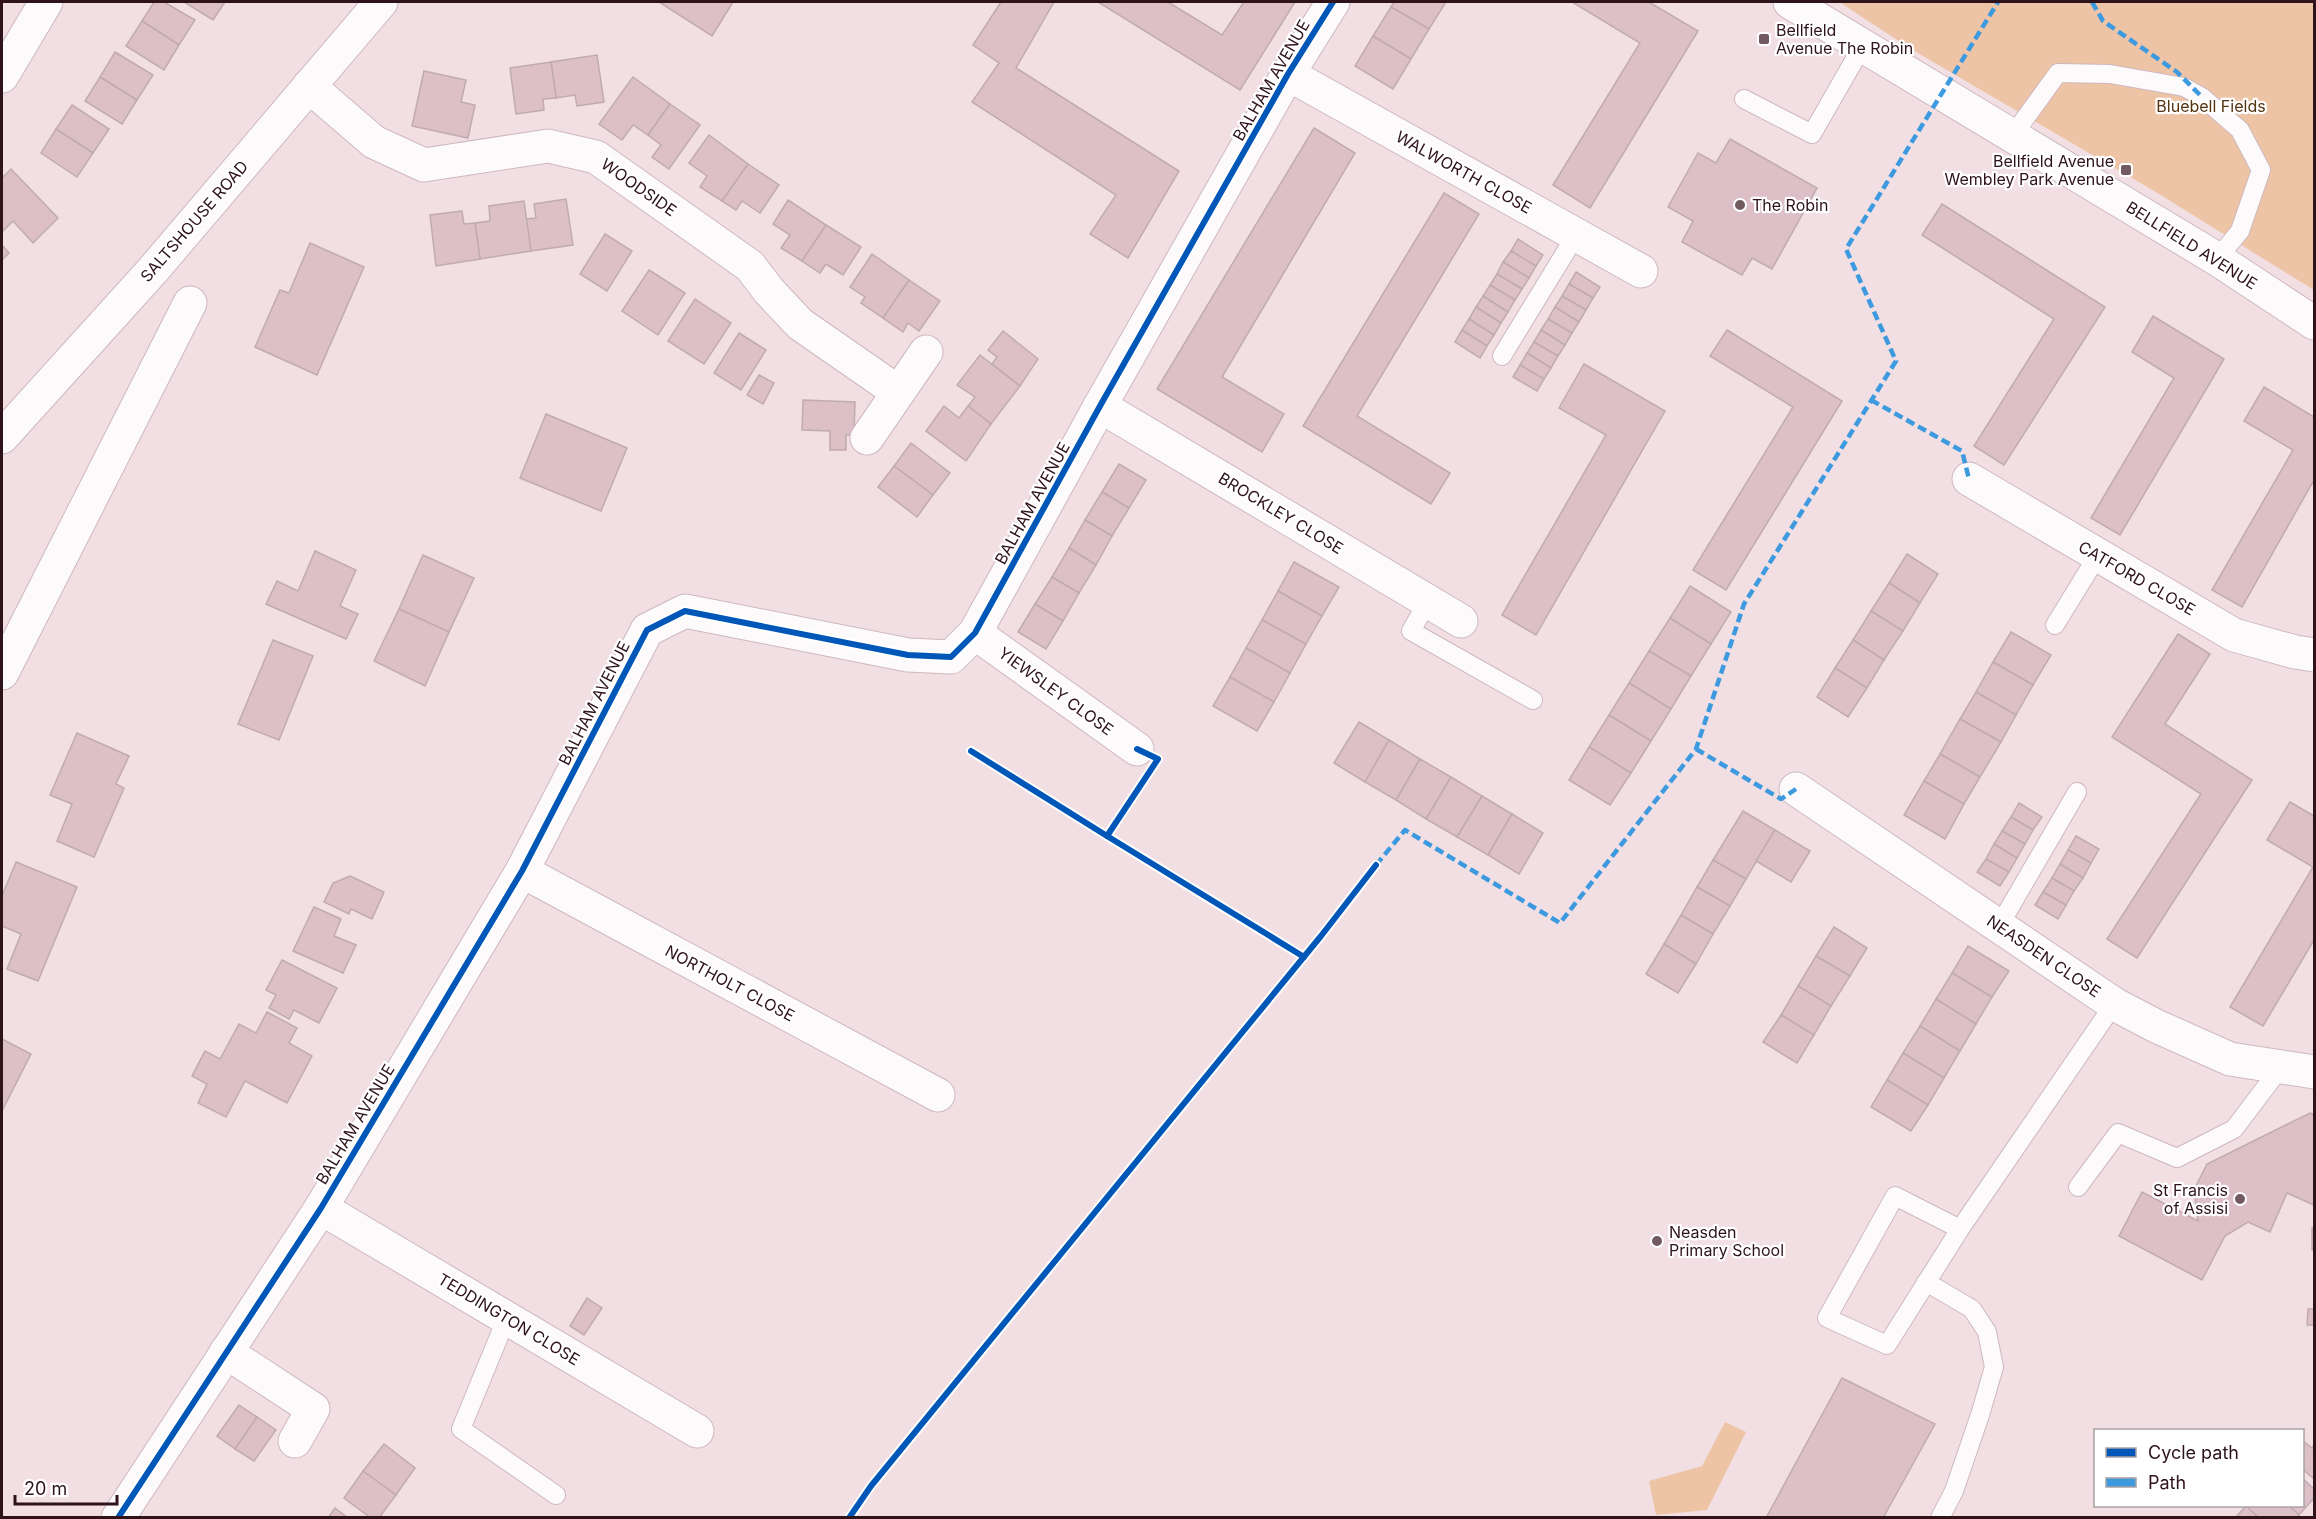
<svg xmlns="http://www.w3.org/2000/svg" width="2316" height="1519" font-family="Inter,sans-serif">
  <style>
    .green { fill: #eec4a6 }
    .building { fill: #ddbfc8; stroke: #c0abb0; stroke-width: 1.5 }
    .lines { fill: none; stroke-linecap: round; stroke-linejoin: round }
    .service-casing { stroke: #ceb8be; stroke-width: 20 }
    .minor-casing { stroke: #ceb8be; stroke-width: 35 }
    .tertiary-casing { stroke: #ceb8be; stroke-width: 35 }
    .secondary-casing { stroke: #ceb8be; stroke-width: 35 }
    .service { stroke: #fdfafb; stroke-width: 18 }
    .minor { stroke: #fdfafb; stroke-width: 33 }
    .tertiary { stroke: #fdfafb; stroke-width: 33 }
    .secondary { stroke: #fdfafb; stroke-width: 33 }
    .quiet { stroke: #3d9adf; stroke-width: 4.5; stroke-dasharray: 9 4.5; stroke-linecap: butt }
    .cycleway-casing { stroke: #fff; stroke-width: 10 }
    .cycleway { stroke: #0057b8; stroke-width: 6 }
    .poi-dot { fill: #725a61; stroke: #fff; stroke-width: 2 }
    .labels { text-anchor: middle; dominant-baseline: central; stroke-width: 4.5; stroke-linejoin: round; paint-order: stroke }
    .poi-label { font-size: 16px; fill: #2e131b; stroke: #fff; text-anchor: start }
    .street-label { font-size: 16px; fill: #2e131b; stroke: #fff }
    .park-label { font-size: 16px; fill: #54330f; stroke: #fff }
  </style>
  <rect width="100%" height="100%" fill="#f1dfe3"/>
  <g class="green">
    <path d="M1839,2h475v288l-160,-99 -243,-142z"/>
    <path d="M1725,1422l21,10 -39,78 -51,5 -7,-34 53,-15z"/>
  </g>
  <g class="building">
    <path d="M154,2h10l31,18 -16,25 -37,-24z"/>
    <path d="M184,2h41l-12,18z"/>
    <path d="M659,2h74l-21,34z"/>
    <path d="M1001,2h53l-38,66 163,103 -51,87 -38,-24 26,-39 -144,-93 27,-39 -26,-18z"/>
    <path d="M1098,2h70l54,33 22,-33h51l-55,88z"/>
    <path d="M1394,2h52l-17,27 -38,-22z"/>
    <path d="M1572,2h77l49,29 -108,177 -37,-23 87,-142z"/>
    <path d="M1391,7l38,22 -18,30 -38,-23z"/>
    <path d="M142,21l37,24 -15,25 -38,-24z"/>
    <path d="M1373,36l38,23 -18,30 -38,-23z"/>
    <path d="M115,52l38,23 -16,25 -37,-23z"/>
    <path d="M597,55l7,47 -27,4 -2,-11 -19,3 -5,-36z"/>
    <path d="M551,62l5,36 -13,1 1,11 -28,4 -6,-46z"/>
    <path d="M424,71l42,9 -5,22 14,3 -7,33 -56,-12z"/>
    <path d="M100,77l37,23 -15,24 -37,-23z"/>
    <path d="M633,77l37,27 -22,31 -15,-10 -11,15 -23,-16z"/>
    <path d="M670,104l30,21 -31,44 -17,-12 9,-12 -13,-10z"/>
    <path d="M72,105l37,24 -16,24 -37,-24z"/>
    <path d="M1314,128l41,25 -133,224 62,37 -22,38 -105,-63z"/>
    <path d="M56,129l37,24 -16,24 -36,-24z"/>
    <path d="M709,135l39,29 -26,37 -22,-14 7,-11 -18,-13z"/>
    <path d="M1730,139l87,49 -45,81 -20,-11 -10,17 -60,-33 11,-21 -25,-14 30,-54 18,10z"/>
    <path d="M748,164l31,21 -19,28 -18,-12 -6,9 -14,-9z"/>
    <path d="M11,169l47,49 -25,25 -20,-22 -11,11v-54z"/>
    <path d="M1444,193l35,21 -122,202 93,57 -19,31 -128,-78z"/>
    <path d="M566,199l7,46 -42,6 -5,-32 10,-1 -2,-14z"/>
    <path d="M788,200l38,25 -24,36 -21,-13 9,-13 -17,-11z"/>
    <path d="M524,201l7,50 -51,8 -5,-36 15,-2 -1,-15z"/>
    <path d="M1942,204l163,103 -101,158 -30,-19 80,-127 -132,-84z"/>
    <path d="M462,211l2,13 11,-1 5,36 -44,7 -6,-51z"/>
    <path d="M826,225l35,22 -18,28 -17,-11 -6,9 -18,-12z"/>
    <path d="M605,234l27,17 -25,40 -27,-17z"/>
    <path d="M1518,239l25,16 -7,11 -25,-15z"/>
    <path d="M310,243l54,24 -47,108 -62,-28 25,-57 9,3z"/>
    <path d="M2,245l7,8 -7,7z"/>
    <path d="M1511,251l25,15 -7,12 -26,-16z"/>
    <path d="M872,254l37,26 -26,38 -22,-15 4,-6 -15,-10z"/>
    <path d="M1503,262l26,16 -7,11 -25,-15z"/>
    <path d="M649,270l36,23 -27,42 -36,-24z"/>
    <path d="M1576,272l24,15 -7,11 -24,-14z"/>
    <path d="M1497,274l25,15 -7,11 -25,-15z"/>
    <path d="M909,280l31,21 -21,30 -11,-8 -5,9 -20,-14z"/>
    <path d="M1569,284l24,14 -7,12 -24,-14z"/>
    <path d="M1490,285l25,15 -7,12 -25,-16z"/>
    <path d="M1483,296l25,16 -7,11 -25,-16z"/>
    <path d="M1562,296l24,14 -7,12 -24,-15z"/>
    <path d="M695,299l36,24 -27,41 -36,-23z"/>
    <path d="M1476,307l25,16 -7,12 -25,-16z"/>
    <path d="M1555,307l24,15 -7,11 -24,-14z"/>
    <path d="M2153,316l71,43 -104,176 -29,-17 83,-140 -42,-26z"/>
    <path d="M1469,319l25,16 -7,11 -25,-16z"/>
    <path d="M1548,319l24,14 -7,12 -24,-15z"/>
    <path d="M1462,330l25,16 -7,12 -25,-16z"/>
    <path d="M1541,330l24,15 -7,11 -24,-14z"/>
    <path d="M1727,330l115,71 -116,189 -33,-20 100,-163 -83,-51z"/>
    <path d="M1003,331l35,28 -18,27 -28,-22 5,-7 -9,-7z"/>
    <path d="M739,333l27,17 -25,40 -27,-17z"/>
    <path d="M1534,342l24,14 -7,12 -24,-15z"/>
    <path d="M1527,353l24,15 -7,11 -24,-14z"/>
    <path d="M980,355l40,31 -29,38 -23,-18 7,-9 -18,-12z"/>
    <path d="M1584,364l81,47 -129,224 -34,-20 104,-180 -47,-27z"/>
    <path d="M1520,365l24,14 -7,12 -24,-14z"/>
    <path d="M759,375l15,8 -11,21 -16,-9z"/>
    <path d="M2264,387l50,30v63l-72,127 -30,-17 81,-140 -49,-29z"/>
    <path d="M803,400l52,2 -1,33h-8v15h-16v-19l-28,-1z"/>
    <path d="M944,406l15,12 9,-12 23,18 -25,37 -40,-30z"/>
    <path d="M546,414l81,34 -26,63 -81,-33z"/>
    <path d="M911,443l39,30 -17,22 -39,-29z"/>
    <path d="M1119,464l27,16 -17,28 -27,-16z"/>
    <path d="M894,466l39,29 -16,22 -39,-30z"/>
    <path d="M1102,492l27,16 -17,28 -27,-16z"/>
    <path d="M1085,520l27,16 -16,29 -27,-17z"/>
    <path d="M1069,548l27,17 -17,28 -27,-16z"/>
    <path d="M315,551l41,19 -16,36 18,8 -12,25 -80,-35 11,-23 21,10z"/>
    <path d="M1907,554l31,20 -18,29 -31,-20z"/>
    <path d="M423,555l51,23 -25,54 -50,-23z"/>
    <path d="M1294,562l45,25 -17,29 -44,-25z"/>
    <path d="M1052,577l27,16 -16,28 -28,-17z"/>
    <path d="M1889,583l31,20 -17,28 -32,-20z"/>
    <path d="M1690,586l41,26 -20,32 -41,-26z"/>
    <path d="M1278,591l44,25 -16,28 -44,-24z"/>
    <path d="M1035,604l28,17 -17,28 -28,-17z"/>
    <path d="M399,609l50,23 -24,54 -51,-25z"/>
    <path d="M1871,611l32,20 -19,29 -31,-20z"/>
    <path d="M1670,618l41,26 -20,32 -42,-25z"/>
    <path d="M1262,620l44,24 -16,29 -44,-25z"/>
    <path d="M2011,632l40,23 -18,30 -40,-23z"/>
    <path d="M2178,634l32,20 -45,70 87,56 -115,178 -30,-19 94,-145 -89,-57z"/>
    <path d="M273,640l40,16 -34,84 -41,-16z"/>
    <path d="M1853,640l31,20 -17,28 -32,-20z"/>
    <path d="M1246,648l44,25 -16,29 -44,-25z"/>
    <path d="M1649,651l42,25 -20,33 -42,-26z"/>
    <path d="M1993,662l40,23 -17,30 -40,-23z"/>
    <path d="M1835,668l32,20 -19,29 -31,-20z"/>
    <path d="M1230,677l44,25 -17,29 -44,-25z"/>
    <path d="M1629,683l42,26 -20,32 -42,-26z"/>
    <path d="M1976,692l40,23 -15,27 -41,-23z"/>
    <path d="M1609,715l42,26 -20,32 -42,-26z"/>
    <path d="M1960,719l41,23 -21,35 -40,-23z"/>
    <path d="M1359,722l30,18 -24,42 -31,-19z"/>
    <path d="M77,733l52,23 -13,28 8,4 -30,69 -37,-16 15,-37 -22,-9z"/>
    <path d="M1389,740l31,19 -24,41 -31,-18z"/>
    <path d="M1589,747l42,26 -21,32 -41,-25z"/>
    <path d="M1940,754l40,23 -16,27 -40,-23z"/>
    <path d="M1420,759l31,18 -25,42 -30,-19z"/>
    <path d="M1451,777l31,19 -25,41 -31,-18z"/>
    <path d="M1924,781l40,23 -19,35 -41,-24z"/>
    <path d="M1482,796l30,18 -24,41 -31,-18z"/>
    <path d="M2290,802l24,14v124l-51,86 -33,-19 83,-140 -46,-27z"/>
    <path d="M2019,803l23,14 -9,13 -22,-13z"/>
    <path d="M1743,811l32,19 -29,49 -33,-19z"/>
    <path d="M1512,814l31,19 -24,41 -31,-19z"/>
    <path d="M2011,817l22,13 -8,14 -23,-13z"/>
    <path d="M1775,830l35,21 -19,31 -35,-21z"/>
    <path d="M2002,831l23,13 -8,14 -23,-14z"/>
    <path d="M2076,836l23,13 -8,14 -23,-13z"/>
    <path d="M1994,844l23,14 -8,14 -23,-13z"/>
    <path d="M2068,850l23,13 -8,15 -23,-14z"/>
    <path d="M1986,859l23,13 -9,14 -23,-14z"/>
    <path d="M1713,860l33,19 -16,27 -33,-19z"/>
    <path d="M16,862l61,25 -39,94 -31,-12 14,-35 -19,-8v-30z"/>
    <path d="M2060,864l23,14 -9,13 -22,-13z"/>
    <path d="M350,876l34,16 -12,27 -21,-10 -2,5 -25,-12 9,-19z"/>
    <path d="M2052,878l22,13 -8,14 -23,-13z"/>
    <path d="M1697,887l33,19 -17,28 -32,-19z"/>
    <path d="M2043,892l23,13 -8,14 -23,-14z"/>
    <path d="M314,907l27,12 -7,17 22,9 -13,28 -50,-22z"/>
    <path d="M1681,915l32,19 -17,30 -32,-20z"/>
    <path d="M1834,927l33,21 -17,28 -34,-20z"/>
    <path d="M1664,944l32,20 -18,29 -32,-19z"/>
    <path d="M1968,946l41,25 -17,26 -40,-24z"/>
    <path d="M1816,956l34,20 -19,30 -33,-20z"/>
    <path d="M282,960l55,28 -18,35 -25,-13 -5,9 -20,-11 7,-13 -10,-5z"/>
    <path d="M1952,973l40,24 -16,27 -40,-25z"/>
    <path d="M1798,986l33,20 -17,29 -33,-20z"/>
    <path d="M1936,999l40,25 -16,27 -40,-25z"/>
    <path d="M267,1012l30,16 -8,15 23,13 -25,47 -42,-22 -19,36 -28,-14 9,-19 -15,-8 13,-25 15,8 19,-35 17,9z"/>
    <path d="M1781,1015l33,20 -17,28 -34,-21z"/>
    <path d="M1920,1026l40,25 -16,27 -41,-25z"/>
    <path d="M2,1039l29,15 -29,57z"/>
    <path d="M1903,1053l41,25 -16,27 -41,-25z"/>
    <path d="M1887,1080l41,25 -17,26 -40,-24z"/>
    <path d="M2310,1113l4,2v90l-27,-12 -17,39 -22,-10 -23,14 -23,44 -83,-44 23,-44 56,29 -4,-31 13,-26z"/>
    <rect x="2312" y="1228" width="2" height="22"/>
    <path d="M587,1298l15,10 -18,27 -14,-9z"/>
    <path d="M2308,1309h6v16h-7z"/>
    <path d="M1842,1378l93,46 -52,94h-117z"/>
    <path d="M239,1405l18,12 -22,32 -18,-13z"/>
    <path d="M257,1417l19,13 -22,31 -19,-12z"/>
    <path d="M2302,1440l10,8 2,-3v34l-12,-10z"/>
    <path d="M384,1444l31,24 -19,27 -33,-24z"/>
    <path d="M363,1471l33,24 -17,23h-8l-27,-20z"/>
    <path d="M2302,1478l12,11v9l-15,17 -10,-9h13z"/>
    <path d="M2246,1506h43l10,9 -3,3h-37z"/>
    <path d="M2246,1506l13,12h-24z"/>
    <path d="M335,1508l13,10h-20z"/>
  </g>
  <g class="lines">
    <g class="service-casing">
      <g id="service">
        <path d="M1744,99l68,35 51,-89"/>
        <path d="M2013,135l45,-62 52,1 74,13 18,10 38,33 21,40 -21,61 -23,28"/>
        <path d="M1502,356l74,-121"/>
        <path d="M1428,601l-17,30 122,69"/>
        <path d="M2055,625l43,-70"/>
        <path d="M1999,926l78,-134"/>
        <path d="M2078,1187l40,-54 59,25 57,-29 47,-62"/>
        <path d="M1960,1229l-65,-33 -68,122 60,27 73,-116 154,-225"/>
        <path d="M1926,1282l46,27 15,23 7,35 -14,48 -26,76 -14,27"/>
        <path d="M507,1317l-46,112 95,66"/>
      </g>
    </g>
    <g class="minor-casing">
      <g id="minor">
        <path d="M1288,74l353,197"/>
        <path d="M2,76l44,-74"/>
        <path d="M309,86l65,56 50,23 124,-19 48,11 154,109 19,25 31,33 98,68"/>
        <path d="M1100,406l361,215"/>
        <path d="M867,438l59,-86"/>
        <path d="M1969,479l265,156 61,17 19,3"/>
        <path d="M975,633l162,116"/>
        <path d="M2,673l188,-370"/>
        <path d="M1796,789l318,215 42,22 74,33 84,13"/>
        <path d="M522,871l416,224"/>
        <path d="M321,1208l376,223"/>
        <path d="M226,1352l87,57 -18,32"/>
        <path d="M118,1518l203,-310 201,-337 125,-241 38,-19 223,44 43,2 24,-24 125,-227 188,-332 45,-72"/>
      </g>
    </g>
    <g class="tertiary-casing">
      <path id="tertiary" d="M1790,2l427,257 97,64"/>
    </g>
    <g class="secondary-casing">
      <path id="secondary" d="M2,437l151,-167 228,-268"/>
    </g>
    <use href="#service" class="service"/>
    <use href="#minor" class="minor"/>
    <use href="#tertiary" class="tertiary"/>
    <use href="#secondary" class="secondary"/>
    <g class="quiet">
      <path d="M2092,2l11,19 74,51 25,25"/>
      <path d="M1871,400l91,51 7,28"/>
      <path d="M1696,749l85,50 15,-10"/>
      <path d="M1376,865l29,-35 155,93 136,-174 48,-145 152,-243 -50,-112 152,-247"/>
    </g>
    <g class="cycleway-casing">
      <g id="cycleway">
        <path d="M1137,749l21,10 -51,77 197,121"/>
        <path d="M971,751l136,85"/>
        <path d="M118,1518l203,-310 201,-337 125,-241 38,-19 223,44 43,2 24,-24 125,-227 188,-332 45,-72"/>
        <path d="M849,1518l22,-32 450,-550 55,-71"/>
      </g>
    </g>
    <use href="#cycleway" class="cycleway"/>
  </g>
  <g class="poi-dot">
    <rect x="1758" y="33" width="12" height="12" rx="3"/>
    <rect x="2120" y="164" width="12" height="12" rx="3"/>
    <circle cx="1740" cy="205" r="6"/>
    <circle cx="2240" cy="1199" r="6"/>
    <circle cx="1657" cy="1241" r="6"/>
  </g>
  <g class="labels">
    <g class="poi-label">
      <text x="1776" y="30">Bellfield<tspan x="1776" dy="18">Avenue The Robin</tspan></text>
      <text x="2114" y="161" text-anchor="end">Bellfield Avenue<tspan x="2114" dy="18">Wembley Park Avenue</tspan></text>
      <text x="1752" y="205">The Robin</text>
      <text x="2228" y="1190" text-anchor="end">St Francis<tspan x="2228" dy="18">of Assisi</tspan></text>
      <text x="1669" y="1232">Neasden<tspan x="1669" dy="18">Primary School</tspan></text>
    </g>
    <g class="street-label">
      <text transform="translate(1271 80) rotate(-60)">BALHAM AVENUE</text>
      <text transform="translate(1464 172) rotate(29)">WALWORTH CLOSE</text>
      <text transform="translate(639 187) rotate(35)">WOODSIDE</text>
      <text transform="translate(194 221) rotate(-49)">SALTSHOUSE ROAD</text>
      <text transform="translate(2192 245) rotate(32)">BELLFIELD AVENUE</text>
      <text transform="translate(1032 503) rotate(-61)">BALHAM AVENUE</text>
      <text transform="translate(1281 513) rotate(31)">BROCKLEY CLOSE</text>
      <text transform="translate(2137 578) rotate(30)">CATFORD CLOSE</text>
      <text transform="translate(1056 691) rotate(36)">YIEWSLEY CLOSE</text>
      <text transform="translate(594 703) rotate(-63)">BALHAM AVENUE</text>
      <text transform="translate(2044 956) rotate(34)">NEASDEN CLOSE</text>
      <text transform="translate(730 983) rotate(28)">NORTHOLT CLOSE</text>
      <text transform="translate(355 1124) rotate(-59)">BALHAM AVENUE</text>
      <text transform="translate(509 1319) rotate(31)">TEDDINGTON CLOSE</text>
    </g>
    <g class="park-label">
      <text x="2211" y="106">Bluebell Fields</text>
    </g>
  </g>
  <rect width="2316" height="1519" fill="none" stroke="#2e131b" stroke-width="6"/>
  <rect x="2094" y="1429" width="210" height="78" fill="#ffffff" stroke="#aba1a4" stroke-width="1.5"/>
  <rect x="2106" y="1448" width="30" height="9" fill="#0057b8" stroke="#aba1a4" stroke-width="1.5"/>
  <text x="2148" y="1459" font-size="18" fill="#2e131b">Cycle path</text>
  <rect x="2106" y="1478" width="30" height="9" fill="#3d9adf" stroke="#aba1a4" stroke-width="1.5"/>
  <text x="2148" y="1489" font-size="18" fill="#2e131b">Path</text>
  <path d="M15 1495v9h102v-9" fill="none" stroke="#2e131b" stroke-width="3"/>
  <text x="24" y="1495" font-size="18" fill="#2e131b" stroke="#ffffff" stroke-width="4.5" paint-order="stroke">20 m</text>
</svg>
